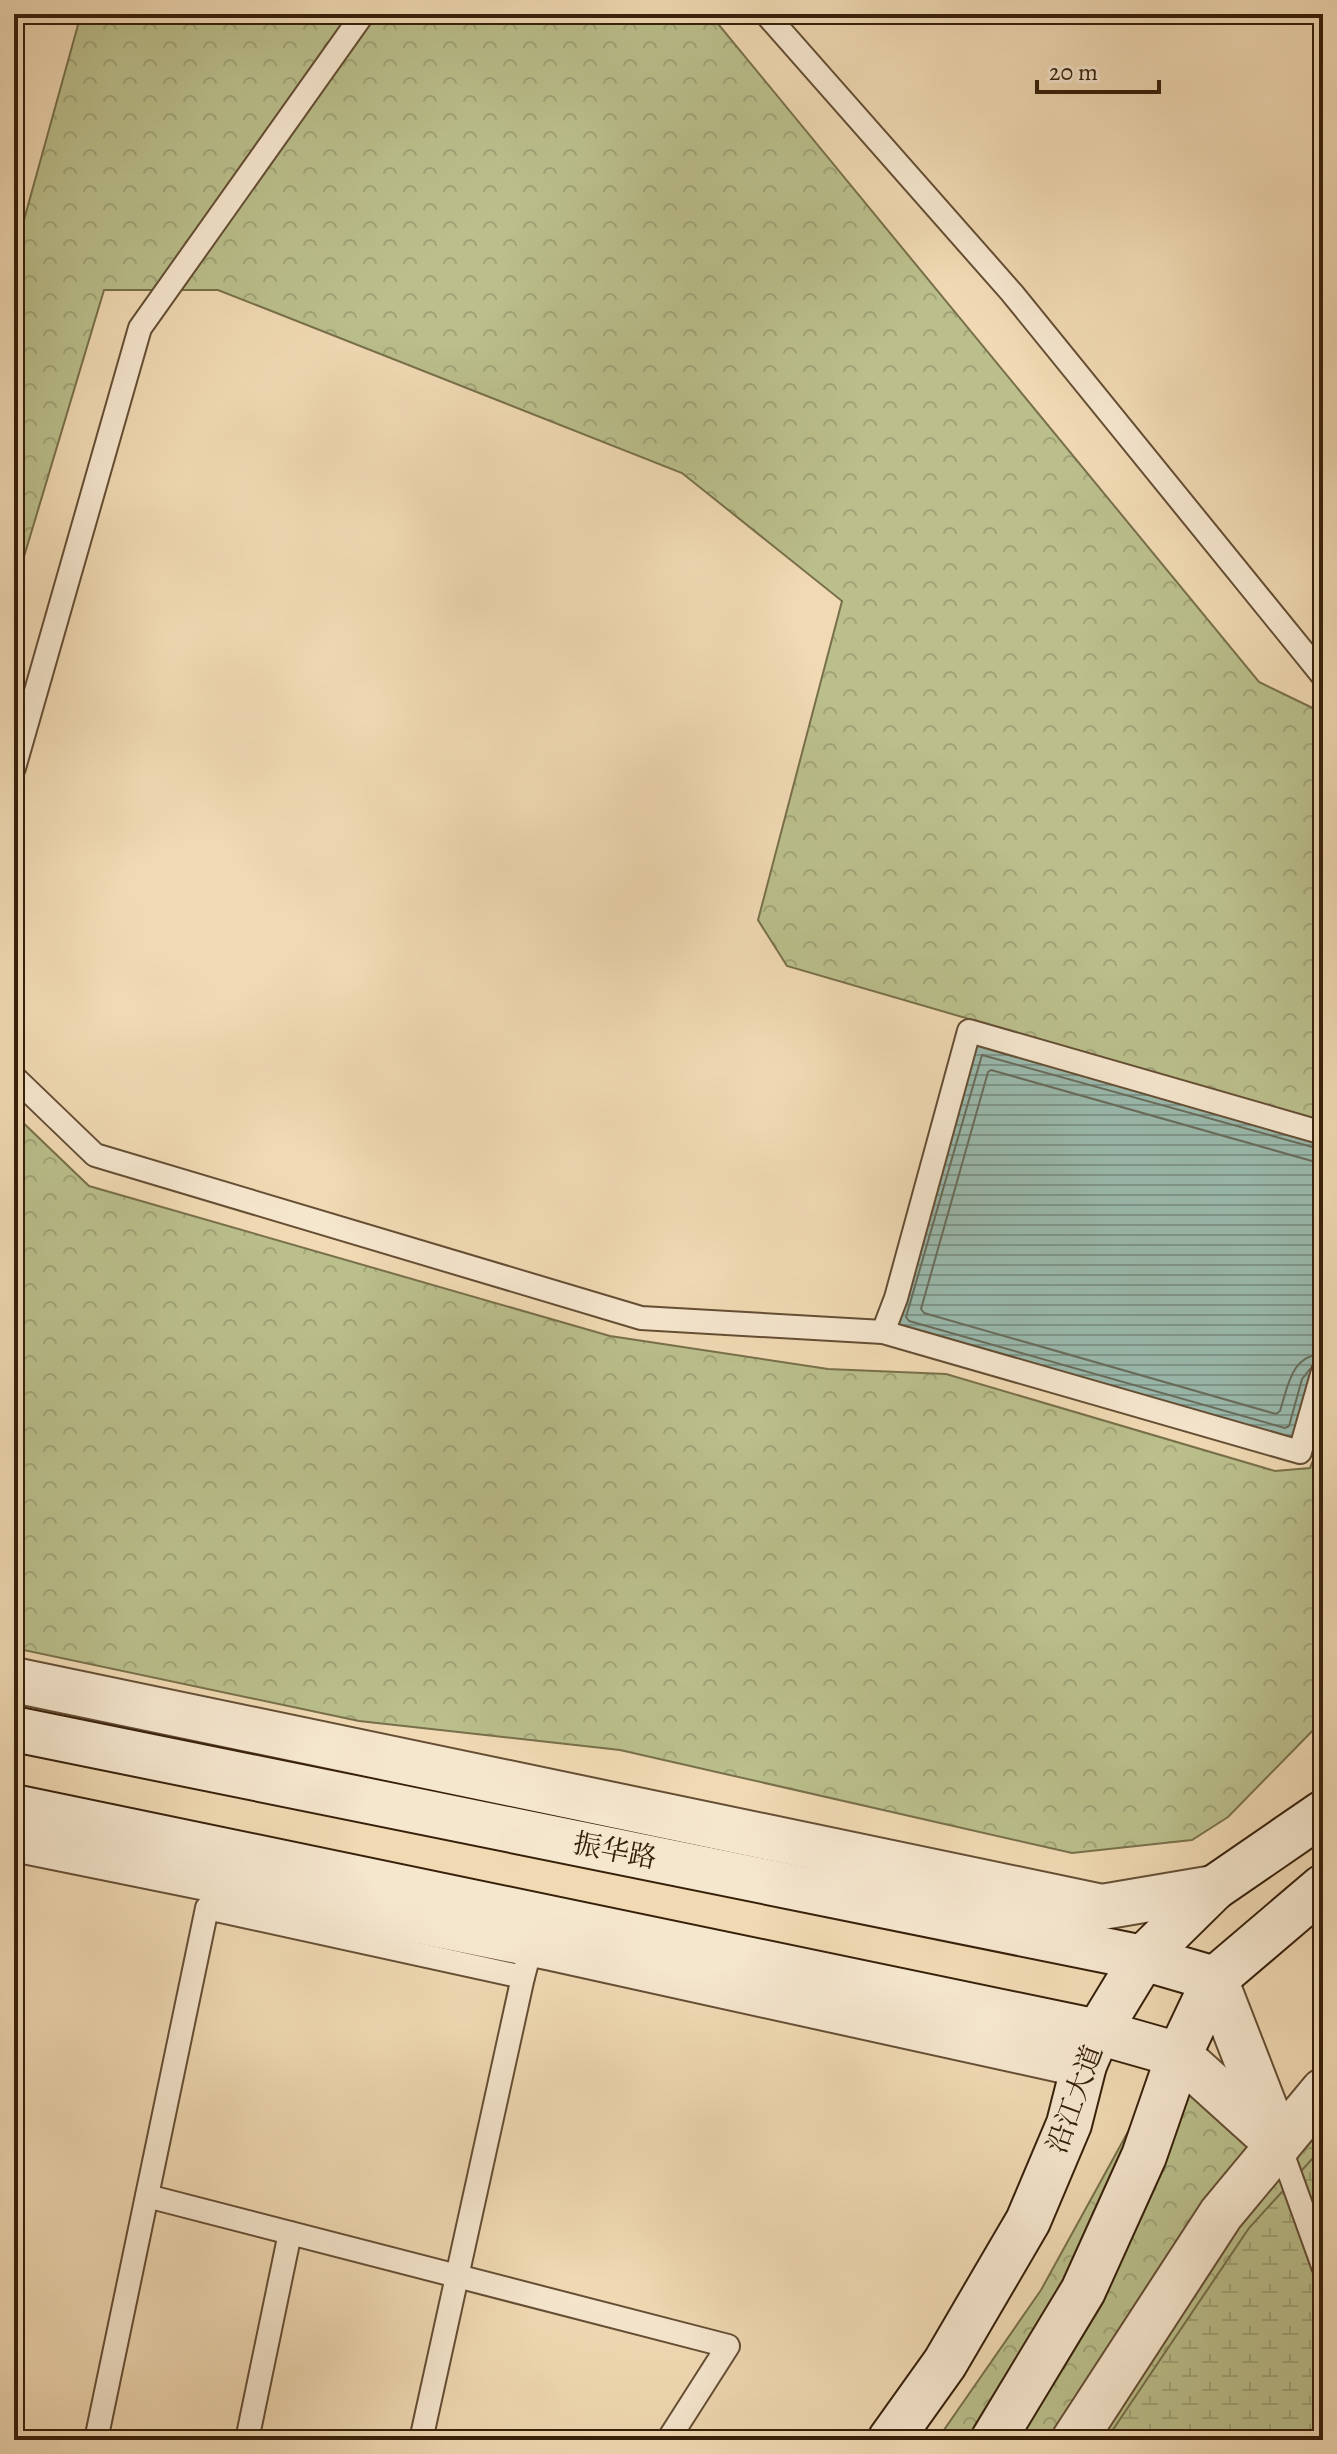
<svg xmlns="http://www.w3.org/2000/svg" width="1337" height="2454" font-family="Alegreya,'Noto Serif SC',serif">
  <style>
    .forest { fill: url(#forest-crowns); stroke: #78704b; stroke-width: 2 }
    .wetland { fill: url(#wetland-marsh); stroke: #78704b; stroke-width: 2 }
    .water { fill: url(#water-rules); stroke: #727c6c; stroke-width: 2 }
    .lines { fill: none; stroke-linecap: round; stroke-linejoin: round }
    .shore { stroke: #686d5c; stroke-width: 2 }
    .service-casing { stroke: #654e34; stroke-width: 26 }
    .tertiary-casing { stroke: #654e34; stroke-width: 48 }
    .secondary-casing { stroke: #37200a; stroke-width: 48 }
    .service { stroke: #f5e6ce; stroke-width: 22 }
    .tertiary { stroke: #f5e6ce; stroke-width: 44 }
    .secondary { stroke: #f5e6ce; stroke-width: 44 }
    .labels { text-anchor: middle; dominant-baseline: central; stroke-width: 6; stroke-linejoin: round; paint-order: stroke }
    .street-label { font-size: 28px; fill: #37200a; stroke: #f5e6ce }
  </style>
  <defs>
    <pattern id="forest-crowns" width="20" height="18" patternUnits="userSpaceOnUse" patternTransform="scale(2)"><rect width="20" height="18" fill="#babf8c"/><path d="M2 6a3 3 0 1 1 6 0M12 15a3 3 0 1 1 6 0" fill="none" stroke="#a0a477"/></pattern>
    <pattern id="wetland-marsh" width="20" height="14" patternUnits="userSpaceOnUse" patternTransform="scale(2)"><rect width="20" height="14" fill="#babf8c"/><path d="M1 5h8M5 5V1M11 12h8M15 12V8" fill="none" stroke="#a0a477"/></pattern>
    <pattern id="water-rules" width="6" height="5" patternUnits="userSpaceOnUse" patternTransform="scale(2)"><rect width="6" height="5" fill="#9abaae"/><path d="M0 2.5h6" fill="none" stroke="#7e978c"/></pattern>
  </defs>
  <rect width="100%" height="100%" fill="#f0d9b3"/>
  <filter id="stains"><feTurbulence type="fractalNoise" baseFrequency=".0025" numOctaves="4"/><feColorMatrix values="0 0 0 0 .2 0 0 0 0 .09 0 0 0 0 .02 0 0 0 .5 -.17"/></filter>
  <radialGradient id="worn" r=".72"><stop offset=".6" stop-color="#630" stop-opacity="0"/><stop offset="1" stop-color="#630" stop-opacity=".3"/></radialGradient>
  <g class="forest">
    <path d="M81,14h629l549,668 64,31v409l-536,-156 -29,-46 84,-319 -160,-128 -464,-183h-114l-90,300v-334z"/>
    <path d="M14,1114l75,72 521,150 218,33 118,5 329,97 35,-3 13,-31v283l-95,97 -36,23 -120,13 -452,-103 -261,-29 -345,-73z"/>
    <path d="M1168,2059l126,44 29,-19v356h-386l104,-150z"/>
  </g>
  <path class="wetland" d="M1323,2147v293h-217l143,-212z"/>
  <path class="water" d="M969,1031l354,102v238l-23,81 -417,-120z"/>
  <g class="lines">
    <g class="shore">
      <path d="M1323,1162l-11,-1 -321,-91 -3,2 -67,237 3,4 352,101 4,-3c8,-25 11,-56 43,-57"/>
      <path d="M1310,1369l-8,10 -13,47 -4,2 -376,-107 -3,-4 76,-262 341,95"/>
    </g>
    <g class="service-casing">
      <g id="service">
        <path d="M766,14l246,279 311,383"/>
        <path d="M14,768l126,-440 223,-314"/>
        <path d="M14,1077l81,78 546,163 242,14 417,120 23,-81"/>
        <path d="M883,1332l13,-34 73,-267 354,102"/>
        <path d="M1279,2144l44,122"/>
        <path d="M147,2196l581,150 -60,94"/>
        <path d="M96,2440l111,-532 316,69 9,-33"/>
        <path d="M247,2440l43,-207"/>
        <path d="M421,2440l102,-463"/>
      </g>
    </g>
    <g class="tertiary-casing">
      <g id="tertiary">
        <path d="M14,1680l1088,227 112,-19"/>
        <path d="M14,1839l538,109 532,117"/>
        <path d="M1215,1979l64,165"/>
        <path d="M1179,2055l93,84"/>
        <path d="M1074,2440l147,-226 102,-123"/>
      </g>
    </g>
    <g class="secondary-casing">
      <g id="secondary">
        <path d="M14,1729l1129,229 72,21"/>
        <path d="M14,1807l1084,225 81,23"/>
        <path d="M890,2440l55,-77 83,-142 41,-97 15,-59 14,-33 45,-74 71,-70 109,-75"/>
        <path d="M993,2440l90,-149 61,-135 35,-101 36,-76 108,-92"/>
      </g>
    </g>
    <use href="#service" class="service"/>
    <use href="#tertiary" class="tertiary"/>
    <use href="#secondary" class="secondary"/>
  </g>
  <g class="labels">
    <g class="street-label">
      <text transform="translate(615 1851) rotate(11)">振华路</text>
      <text transform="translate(1075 2099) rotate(-70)">沿江大道</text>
    </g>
  </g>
  <rect width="1337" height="2454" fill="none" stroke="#f0d9b3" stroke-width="48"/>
  <rect x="16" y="16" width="1305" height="2422" fill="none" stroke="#37200a" stroke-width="4"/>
  <rect x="24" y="24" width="1289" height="2406" fill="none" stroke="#37200a" stroke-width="2"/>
  <path d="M1037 80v12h122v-12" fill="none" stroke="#37200a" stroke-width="4"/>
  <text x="1049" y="80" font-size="24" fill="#37200a" stroke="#f5e6ce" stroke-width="6" paint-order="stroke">20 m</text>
  <rect width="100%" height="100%" filter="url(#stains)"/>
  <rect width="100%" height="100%" fill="url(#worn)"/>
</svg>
